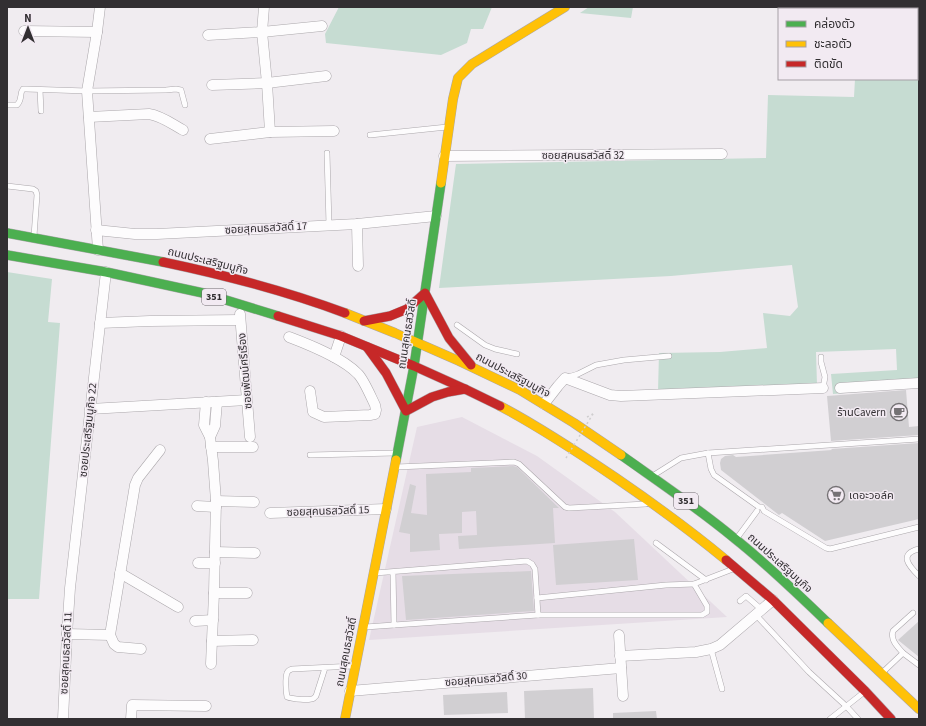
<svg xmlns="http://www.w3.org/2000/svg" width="926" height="726" font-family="'Source Sans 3','Noto Sans Thai',sans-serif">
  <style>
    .built { fill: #e6dde6 }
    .green { fill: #c6dcd2 }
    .building { fill: #d1cfd2 }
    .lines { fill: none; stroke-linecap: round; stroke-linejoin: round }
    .lane-casing { stroke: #aba7ab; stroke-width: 6 }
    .street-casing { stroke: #aba7ab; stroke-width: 11 }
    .fast-casing { stroke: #aba7ab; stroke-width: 10 }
    .slow-casing { stroke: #aba7ab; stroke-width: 10 }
    .jam-casing { stroke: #aba7ab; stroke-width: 10 }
    .path { stroke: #cfcdcf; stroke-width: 1.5; stroke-dasharray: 2 3; stroke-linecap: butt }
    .lane { stroke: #fdfcfd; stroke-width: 5 }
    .street { stroke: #fdfcfd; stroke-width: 10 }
    .fast { stroke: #4caf50; stroke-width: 9 }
    .slow { stroke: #ffc107; stroke-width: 9 }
    .jam { stroke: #c62828; stroke-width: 9 }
    .path-bridge { stroke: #cfcdcf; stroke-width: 1.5; stroke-dasharray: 2 3; stroke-linecap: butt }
    .labels { text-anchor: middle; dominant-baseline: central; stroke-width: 3; stroke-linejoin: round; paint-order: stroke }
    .shield { fill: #f2eaf2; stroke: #6c676c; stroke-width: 1 }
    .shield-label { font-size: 10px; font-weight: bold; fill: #322f32 }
    .street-label { font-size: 11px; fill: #322f32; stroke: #f2eaf2 }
    .poi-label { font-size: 11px; fill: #322f32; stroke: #f2eaf2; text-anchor: end }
  </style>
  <rect width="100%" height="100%" fill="#f0ecf0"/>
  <path class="built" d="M462,417l75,39 78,56 112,105 -358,23 48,-213z"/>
  <g class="green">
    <path d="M339,7h153l-9,22h-12l-4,14 -26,12 -115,-12 -1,-9z"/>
    <path d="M589,7h44l-2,11 -51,-5z"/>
    <path d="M917,44l2,1v342l-86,7 -2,-20 66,-4 -1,-21 -80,3 1,33 -159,6 1,-38 61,-1 47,-4 -4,-35 27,3 8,-9 -6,-42 -121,11 -232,12 17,-124 310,-6 2,-63 86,2 1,-18h62z"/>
    <path d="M7,272l45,7 -4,43 12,1 -21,276h-32z"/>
  </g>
  <g class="building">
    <path d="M906,390l3,37 10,-1v9l-88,6 -4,-45z"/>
    <path d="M919,443v76l-94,22 -43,-28 -3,2 -58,-45 -1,-7 1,-4 4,-3 8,-1 3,2 96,-7 -1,-1z"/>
    <path d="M513,466l4,1 42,41h-6l2,35 -96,6 -1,-13 19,-1 -1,-24 -14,1v21l-23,1 1,16 -30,2v-18l-11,-2 11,-48 6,2 -5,27 16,2 -1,-41 45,-2v-4z"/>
    <path d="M634,539l4,41 -82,5 -3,-40z"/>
    <path d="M531,571l3,40 -128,9 -4,-44z"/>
    <path d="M919,621v36l-21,-17z"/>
    <path d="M593,688l1,31h-69l-1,-28z"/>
    <path d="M507,692l1,21 -64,2 -1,-20z"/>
    <path d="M656,711l1,8h-44v-6z"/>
  </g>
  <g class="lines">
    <g class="lane-casing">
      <g id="lane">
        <path d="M40,90l1,21"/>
        <path d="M7,105h10c6,-6 2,-11 6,-16h3l61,2 79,-1 10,-1 5,1 4,15"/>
        <path d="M370,135l77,-8"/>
        <path d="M327,153l2,72"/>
        <path d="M7,186l26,3 3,2 1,4 -3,41"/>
        <path d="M457,325l28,20 10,4 22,5"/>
        <path d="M821,357v5l4,15 -2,11"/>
        <path d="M568,377l10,-3 18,-9 28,-5 45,-4"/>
        <path d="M708,453l3,16 3,6 45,32h3l2,4 62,37 4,1 4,-1 85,-21"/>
        <path d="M310,455l85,-2"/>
        <path d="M396,467l118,-5 5,2 46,43 4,1 77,-4"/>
        <path d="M654,475l27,-17 27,-5 211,-14"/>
        <path d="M737,538l20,-27"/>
        <path d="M656,543l50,37"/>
        <path d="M919,549c-21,5 -10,17 0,27"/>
        <path d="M375,573l152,-12 5,3 3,5 3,46 -144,10 -1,-53"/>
        <path d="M537,598l129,-13 28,-1 39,-15"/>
        <path d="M740,601l6,-5 16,14"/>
        <path d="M538,615h164l5,-3v-6l-13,-22"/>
        <path d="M756,615l53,57 37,34 12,13"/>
        <path d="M365,627l29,-2"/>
        <path d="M711,649l11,40"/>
        <path d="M903,653l16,12"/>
        <path d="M325,668l-9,28c0,0 -1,1 -2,2 -4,3 -22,1 -27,-1 -1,-5 -2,-19 0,-24 1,-3 2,-3 5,-4l62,-3"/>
        <path d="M883,672l20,-19c-5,-6 -13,-13 -10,-22l20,-18"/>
        <path d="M830,719l33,-26"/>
      </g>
    </g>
    <g class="street-casing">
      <g id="street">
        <path d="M264,7l-2,25 5,51 3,49"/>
        <path d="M783,7l18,2"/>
        <path d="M819,9v-2"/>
        <path d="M917,20h2"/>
        <path d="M24,31l73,1"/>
        <path d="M208,35l54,-3 60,-6"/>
        <path d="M212,85l55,-2 59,-7"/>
        <path d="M89,117l60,-3c13,2 23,10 34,16"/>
        <path d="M210,139l60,-7 64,-1"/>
        <path d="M444,156l278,-2"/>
        <path d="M357,224l1,42"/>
        <path d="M96,230l39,4h22l200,-10 79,-8"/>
        <path d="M98,250l-11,-159 10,-59 3,-25"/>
        <path d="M240,314l10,123"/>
        <path d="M100,323l50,-2 90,-1"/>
        <path d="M289,337c21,8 54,21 69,37 6,6 13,23 17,31l1,5 -1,4 -5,1 -46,2 -11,-5 -3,-21"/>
        <path d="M334,357l7,-21"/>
        <path d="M840,388l79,-5"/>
        <path d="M206,402l-2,23 6,12 3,24 3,40 -2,92 -3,71"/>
        <path d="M544,404l14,-18 7,-8 45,17 11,1 202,-8"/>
        <path d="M90,409l157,-9"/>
        <path d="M210,437l5,-11 2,-24"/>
        <path d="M211,447h42"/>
        <path d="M216,501l38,1"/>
        <path d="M197,506l19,1"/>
        <path d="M270,513l116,-4"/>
        <path d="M215,552l40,1"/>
        <path d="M198,563h17"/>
        <path d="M120,573l58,34"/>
        <path d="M214,593h33"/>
        <path d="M195,621l18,-1"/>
        <path d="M67,634l43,1 25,-150 3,-7 22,-28"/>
        <path d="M110,635l4,9 4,3 23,2"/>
        <path d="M619,635l4,61"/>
        <path d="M212,641l41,-1"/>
        <path d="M620,656l76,-4 15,-3 9,-4 53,-45"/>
        <path d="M350,691l271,-23"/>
        <path d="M63,719l4,-85 3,-46 36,-316"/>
        <path d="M131,719l1,-14 74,1"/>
      </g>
    </g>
    <g class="fast-casing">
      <g id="fast">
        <path d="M7,233l156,29"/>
        <path d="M7,255l99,17 97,21 75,23"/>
        <path d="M621,455c38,27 77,53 113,83 33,26 64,56 94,85"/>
        <path d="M396,460l18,-94 27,-183"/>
      </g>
    </g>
    <g class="slow-casing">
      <g id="slow">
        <path d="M441,183l12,-84 5,-21 14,-14 93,-57"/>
        <path d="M345,313l50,20 64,28 61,29 54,33 47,32"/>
        <path d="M500,406c40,21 79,47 116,72 38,26 75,53 110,82"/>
        <path d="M828,623l91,86"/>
        <path d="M345,719l51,-259"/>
      </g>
    </g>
    <g class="jam-casing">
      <g id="jam">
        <path d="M163,262c62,13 123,29 182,51"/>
        <path d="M278,316l63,20 73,30 51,23 35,17"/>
        <path d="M364,321l26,-5 17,-7 18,-16 24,45 22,27"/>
        <path d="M367,347l19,26 20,38 26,-14 16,-5 17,-3"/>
        <path d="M726,560l47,40 92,91 26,28"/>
      </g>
    </g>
    <path class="path" d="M587,417l6,-3"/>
    <use href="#lane" class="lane"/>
    <use href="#street" class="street"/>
    <use href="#fast" class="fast"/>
    <use href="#slow" class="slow"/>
    <use href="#jam" class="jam"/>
    <path class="path-bridge" d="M566,458l27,-44"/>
  </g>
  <defs>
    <g id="cafe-ring" transform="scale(0.9)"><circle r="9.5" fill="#f2eaf2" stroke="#747174" stroke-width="1.5"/><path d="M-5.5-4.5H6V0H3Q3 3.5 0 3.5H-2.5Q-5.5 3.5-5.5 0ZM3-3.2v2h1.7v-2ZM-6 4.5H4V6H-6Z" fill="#747174"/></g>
    <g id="supermarket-ring" transform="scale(0.9)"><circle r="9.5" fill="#f2eaf2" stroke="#747174" stroke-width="1.5"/><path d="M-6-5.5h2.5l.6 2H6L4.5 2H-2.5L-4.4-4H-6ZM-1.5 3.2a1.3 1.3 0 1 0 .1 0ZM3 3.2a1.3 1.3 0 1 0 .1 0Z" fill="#747174"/></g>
  </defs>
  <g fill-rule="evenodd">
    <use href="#cafe-ring" x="899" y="412"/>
    <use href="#supermarket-ring" x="836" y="495"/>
  </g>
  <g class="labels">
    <g class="shield">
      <rect x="202" y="289" width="24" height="16" rx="3"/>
      <rect x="674" y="493" width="24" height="16" rx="3"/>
    </g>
    <g class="shield-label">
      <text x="214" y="297">351</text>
      <text x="686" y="501">351</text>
    </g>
    <g class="street-label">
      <text x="583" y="155">ซอยสุคนธสวัสดิ์ 32</text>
      <text transform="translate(266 228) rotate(-3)">ซอยสุคนธสวัสดิ์ 17</text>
      <text transform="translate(208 261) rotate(14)">ถนนประเสริฐมนูกิจ</text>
      <text transform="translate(407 334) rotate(-81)">ถนนสุคนธสวัสดิ์</text>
      <text transform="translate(245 371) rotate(-95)">ซอยพัฒน์ศรีเรือง</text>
      <text transform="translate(513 375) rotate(28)">ถนนประเสริฐมนูกิจ</text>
      <text transform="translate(88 430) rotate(-84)">ซอยประเสริฐมนูกิจ 22</text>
      <text transform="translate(328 511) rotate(-2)">ซอยสุคนธสวัสดิ์ 15</text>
      <text transform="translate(780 563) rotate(42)">ถนนประเสริฐมนูกิจ</text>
      <text transform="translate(346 652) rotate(-79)">ถนนสุคนธสวัสดิ์</text>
      <text transform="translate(66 653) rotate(-87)">ซอยสุคนธสวัสดิ์ 11</text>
      <text transform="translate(486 679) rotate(-5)">ซอยสุคนธสวัสดิ์ 30</text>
    </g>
    <g class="poi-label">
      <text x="886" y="412">ร้านCavern</text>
      <text x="849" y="495" text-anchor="start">เดอะวอล์ค</text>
    </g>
  </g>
  <rect width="926" height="726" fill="none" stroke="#322f32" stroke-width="16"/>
  <rect x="778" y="8" width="140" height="72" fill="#f2eaf2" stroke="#a59fa5"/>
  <rect x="786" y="21" width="20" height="6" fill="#4caf50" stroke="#a59fa5"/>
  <text x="814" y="28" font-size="12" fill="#322f32">คล่องตัว</text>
  <rect x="786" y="41" width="20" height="6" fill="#ffc107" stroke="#a59fa5"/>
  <text x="814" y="48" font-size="12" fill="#322f32">ชะลอตัว</text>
  <rect x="786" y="61" width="20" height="6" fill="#c62828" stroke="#a59fa5"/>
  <text x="814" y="68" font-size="12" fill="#322f32">ติดขัด</text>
  <g transform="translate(28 28)" stroke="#f2eaf2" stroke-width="3" paint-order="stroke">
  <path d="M0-3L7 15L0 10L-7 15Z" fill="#322f32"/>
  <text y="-6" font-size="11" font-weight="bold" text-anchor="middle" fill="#322f32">N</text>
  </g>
</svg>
